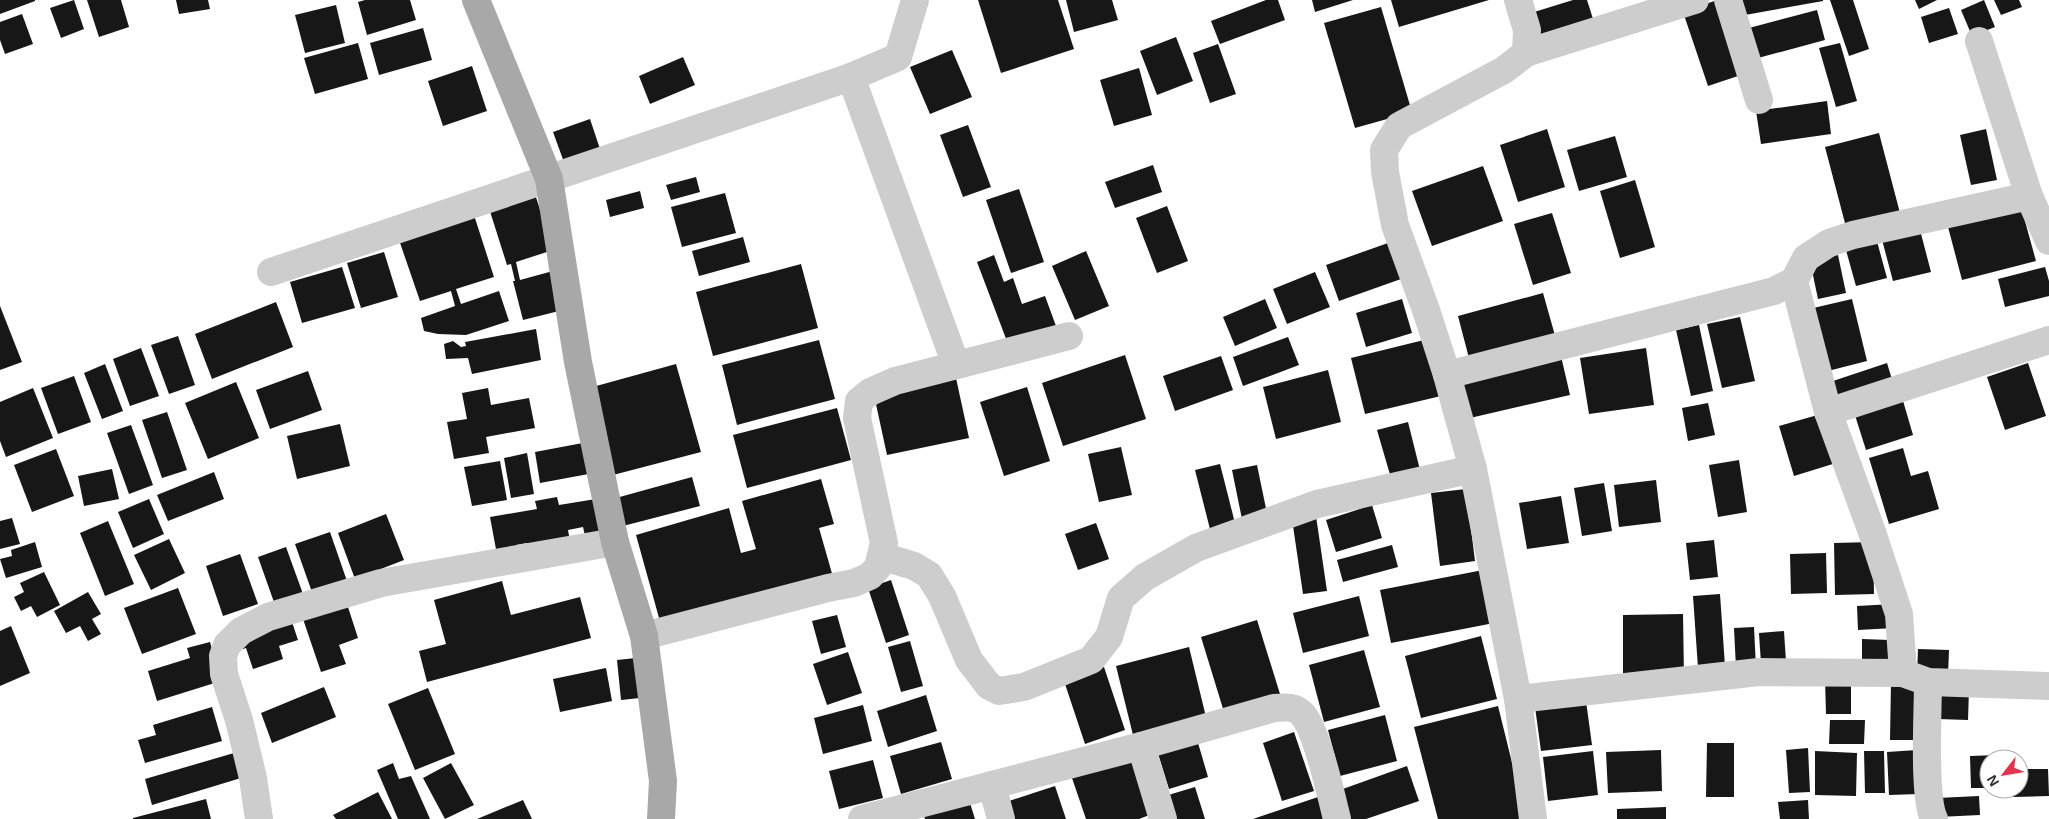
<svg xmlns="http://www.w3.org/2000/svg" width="2049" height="819" font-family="Arial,sans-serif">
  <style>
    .building { fill: #171717 }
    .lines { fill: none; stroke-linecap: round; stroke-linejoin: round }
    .minor { stroke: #cdcdcd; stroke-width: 28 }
    .major { stroke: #a8a8a8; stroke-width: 28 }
  </style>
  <rect width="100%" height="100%" fill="#fff"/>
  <g class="building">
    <path d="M0,0h35v1l-35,13z"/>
    <path d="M74,0l10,29 -23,9 -11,-30z"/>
    <path d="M87,0h34l8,27 -30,10z"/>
    <path d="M176,0h32l2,9 -31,5z"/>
    <path d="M365,0h45l6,20 -49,15 -9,-33z"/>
    <path d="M978,0h80l16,49 -73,24z"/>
    <path d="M1066,0h46l6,20 -44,12z"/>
    <path d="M1266,0h12l7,20 -65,24 -9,-23z"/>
    <path d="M1312,0h41l-38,12z"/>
    <path d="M1391,0h98l-90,27z"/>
    <path d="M1573,0h14l7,22 -54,17 -9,-26z"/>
    <path d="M1717,0l24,75 -33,11 -25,-74z"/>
    <path d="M1742,0h81v1l-78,14z"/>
    <path d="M1830,0h23l16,49 -20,7z"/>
    <path d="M1915,0h22l-18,9z"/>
    <path d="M1984,0l11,27 -23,9 -11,-26z"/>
    <path d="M1994,0h25l3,7 -21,8z"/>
    <path d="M336,5l9,38 -40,10 -10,-38z"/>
    <path d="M1381,7l31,105 -57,16 -31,-105z"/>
    <path d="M1949,8l9,26 -29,9 -8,-26z"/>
    <path d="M1817,10l8,30 -67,18 -9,-30z"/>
    <path d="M22,14l11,30 -28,10 -5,-14v-18z"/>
    <path d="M423,28l9,32 -53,15 -9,-32z"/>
    <path d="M1176,37l17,44 -36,14 -17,-44z"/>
    <path d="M358,43l10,36 -53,15 -11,-36z"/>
    <path d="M1840,43l17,58 -21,6 -17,-59z"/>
    <path d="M1218,44l18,50 -26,9 -17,-50z"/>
    <path d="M952,50l20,47 -42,17 -20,-47z"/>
    <path d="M683,57l12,28 -45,19 -11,-28z"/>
    <path d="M472,66l15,45 -44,15 -15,-45z"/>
    <path d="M1139,68l13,47 -38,11 -14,-46z"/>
    <path d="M1827,101l4,33 -70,10 -5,-33z"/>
    <path d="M590,119l11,33 -36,13 -12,-33z"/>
    <path d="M968,125l23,62 -28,10 -23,-62z"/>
    <path d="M1547,129l18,58 -47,15 -18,-57z"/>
    <path d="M1986,129l11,51 -26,5 -11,-50z"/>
    <path d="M1879,133l21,80 -54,14 -21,-80z"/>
    <path d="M1615,136l12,41 -48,14 -12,-41z"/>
    <path d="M1153,165l9,27 -47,16 -10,-26z"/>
    <path d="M1483,166l20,55 -71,25 -20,-55z"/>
    <path d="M696,177l4,15 -29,8 -5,-15z"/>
    <path d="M1635,180l20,67 -35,11 -20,-67z"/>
    <path d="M1019,189l25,73 -33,11 -25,-73z"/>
    <path d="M534,191l19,59 -37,12 4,18 33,-9 10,39 -40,10 -10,-39h2l-4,-17 -4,1 -19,-60z"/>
    <path d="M640,191l4,17 -34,9 -4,-17z"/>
    <path d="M725,193l11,40 -54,14 -11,-40z"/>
    <path d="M2020,203l16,58 -74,19 -15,-57z"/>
    <path d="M1167,206l21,55 -31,12 -21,-55z"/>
    <path d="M473,212l21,65 -38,12 5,15 38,-13 10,30 -43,14 -28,-1 -14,-3 -3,-13 34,-12 -4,-15 -31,10 -22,-64z"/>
    <path d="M1552,213l19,60 -38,12 -19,-61z"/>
    <path d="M1919,226l12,46 -38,9 -12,-45z"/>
    <path d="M1875,234l12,44 -31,8 -12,-43z"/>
    <path d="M743,237l7,25 -51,14 -7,-25z"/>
    <path d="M1388,243l13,36 -62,22 -13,-36z"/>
    <path d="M1086,251l23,55 -34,14 -23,-54z"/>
    <path d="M384,252l14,45 -37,11 -14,-45z"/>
    <path d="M994,255l10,27 9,-4 9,26 23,-8 11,30 -48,18 -31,-82z"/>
    <path d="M1838,255l8,38 -28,6 -8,-38z"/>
    <path d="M801,264l17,64 -105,28 -17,-64z"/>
    <path d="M342,267l13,41 -53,15 -12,-41z"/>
    <path d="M2045,267l4,14v15l-44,11 -7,-28z"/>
    <path d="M1315,272l15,35 -43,17 -14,-35z"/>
    <path d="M1543,293l13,46 -86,23 -12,-46z"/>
    <path d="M1265,299l12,29 -42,18 -12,-29z"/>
    <path d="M1402,299l10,34 -46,14 -10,-34z"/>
    <path d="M1852,299l15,62 -43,11 -15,-63z"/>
    <path d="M276,302l17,45 -81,32 -17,-45z"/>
    <path d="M0,306l22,56 -22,8z"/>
    <path d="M1740,317l15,64 -33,7 -15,-64z"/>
    <path d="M1699,325l14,66 -22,5 -15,-66z"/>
    <path d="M536,329l5,31 -69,14 -4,-16 -22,1 -2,-15 9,-3 8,6 5,-1 -1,-4z"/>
    <path d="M178,336l17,49 -26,9 -18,-49z"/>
    <path d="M1288,337l11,28 -56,21 -10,-29z"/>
    <path d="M1428,339l13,57 -76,18 -14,-56z"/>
    <path d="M819,340l16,59 -98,26 -15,-60z"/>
    <path d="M141,348l18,48 -29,10 -17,-47z"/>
    <path d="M1646,348l8,57 -65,9 -9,-56z"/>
    <path d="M1125,355l21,64 -83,27 -21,-63z"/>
    <path d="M1221,356l12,34 -58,21 -12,-35z"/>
    <path d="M1561,356l9,39 -100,23 -8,-40z"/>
    <path d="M1887,363l7,23 -59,19 -8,-22z"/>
    <path d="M2028,363l18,53 -41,14 -18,-53z"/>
    <path d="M105,364l18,47 -21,8 -18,-46z"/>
    <path d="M676,364l25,88 -88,23 -24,-87z"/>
    <path d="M1328,370l13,52 -65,17 -13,-52z"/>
    <path d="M308,371l14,39 -52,19 -14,-39z"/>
    <path d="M74,376l17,46 -33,12 -17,-46z"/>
    <path d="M956,378l13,60 -82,17 -13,-60z"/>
    <path d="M236,382l23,56 -51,21 -23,-56z"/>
    <path d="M1027,387l23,74 -46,15 -24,-74z"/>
    <path d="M33,388l20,50 -47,19 -6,-16v-39z"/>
    <path d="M488,388l3,17 38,-7 6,30 -49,9 3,16 -35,6 -7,-37 20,-3 -5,-26z"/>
    <path d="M1901,394l12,41 -47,15 -13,-41z"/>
    <path d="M1708,403l7,32 -27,6 -6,-33z"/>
    <path d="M837,408l14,52 -104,28 -14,-53z"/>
    <path d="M167,412l20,58 -25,8 -20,-58z"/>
    <path d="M1821,414l15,49 -42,13 -15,-50z"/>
    <path d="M1408,422l12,48 -29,8 -14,-48z"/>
    <path d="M340,424l10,42 -53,13 -10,-43z"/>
    <path d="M131,425l22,60 -24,9 -22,-61z"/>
    <path d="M588,442l6,31 -54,10 -5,-31z"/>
    <path d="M1121,447l11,48 -33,7 -11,-48z"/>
    <path d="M1903,448l8,28 17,-5 11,38 -50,15 -20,-66z"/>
    <path d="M56,449l18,47 -42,16 -18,-47z"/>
    <path d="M527,453l7,41 -23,4 -7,-40z"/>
    <path d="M1739,460l8,52 -29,5 -9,-52z"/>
    <path d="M500,461l7,39 -35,6 -8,-39z"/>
    <path d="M1220,464l17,67 -25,6 -17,-67z"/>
    <path d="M1257,465l11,53 -25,6 -11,-54z"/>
    <path d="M112,469l7,30 -35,7 -6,-30z"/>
    <path d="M214,472l10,27 -56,22 -11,-26z"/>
    <path d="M692,477l8,29 -77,20 -7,-28z"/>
    <path d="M821,479l13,45 -15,4 14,49 -172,48 -25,-90 93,-27 12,45 15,-4 -14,-48z"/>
    <path d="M1656,480l5,42 -42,5 -5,-42z"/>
    <path d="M1604,483l8,48 -30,5 -8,-48z"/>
    <path d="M1466,489l9,72 -35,5 -9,-73z"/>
    <path d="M1561,496l8,47 -42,6 -8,-46z"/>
    <path d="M557,497l2,8 43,-7 6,38 -22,4 -3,-13 -15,3 3,17 -42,7 -2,-11 -11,2 2,11 -20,4 -8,-43 47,-8 -2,-8z"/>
    <path d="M149,499l15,35 -31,14 -15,-36z"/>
    <path d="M1372,505l10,33 -46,14 -10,-32z"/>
    <path d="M386,514l18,46 -49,19 -17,-46z"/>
    <path d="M1316,516l11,75 -24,3 -11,-75z"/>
    <path d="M12,518l8,26 -20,5v-28z"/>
    <path d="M108,521l26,63 -29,12 -25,-63z"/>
    <path d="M1096,523l13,36 -31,11 -13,-36z"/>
    <path d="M330,532l18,52 -35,11 -18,-51z"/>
    <path d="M169,539l16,34 -34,17 -17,-35z"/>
    <path d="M1714,540l4,37 -28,3 -4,-37z"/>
    <path d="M35,542l7,25 -36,11 -6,-19 12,-3 -1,-6z"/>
    <path d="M1873,542l1,52 -39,1 -1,-52z"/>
    <path d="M1392,545l6,22 -55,15 -6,-22z"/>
    <path d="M286,547l17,47 -28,11 -17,-48z"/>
    <path d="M1826,553l1,40 -36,1 -1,-40z"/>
    <path d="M240,554l18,50 -35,12 -17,-50z"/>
    <path d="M1483,570l11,53 -103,20 -11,-53z"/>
    <path d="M44,572l16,33 -23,12 -6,-11 -10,5 -7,-14 10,-5 -4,-9z"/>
    <path d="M891,580l18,55 -23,8 -18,-55z"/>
    <path d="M502,581l9,34 69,-18 11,41 -164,44 -8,-31 27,-7 -12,-44z"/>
    <path d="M178,588l18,46 -54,20 -18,-46z"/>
    <path d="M88,592l13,22 -9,5 9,15 -13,7 -8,-15 -14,7 -12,-22z"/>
    <path d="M1720,594l5,72 -27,2 -5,-72z"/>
    <path d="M1359,596l10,40 -66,17 -10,-40z"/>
    <path d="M347,604l11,34 -19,7 7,19 -25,8 -18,-53z"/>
    <path d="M1893,604l1,24 -36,2 -1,-24z"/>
    <path d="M1683,614l1,63 -61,1v-63z"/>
    <path d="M837,615l9,32 -25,7 -9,-33z"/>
    <path d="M291,619l7,21 -19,6 4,13 -30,10 -7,-21 -6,2 -4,-13z"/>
    <path d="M1257,620l23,74 -56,18 -23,-75z"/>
    <path d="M11,626l19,47 -30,13v-55z"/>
    <path d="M1754,627l2,41h-20l-2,-40z"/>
    <path d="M1784,631l2,31 -25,2 -2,-31z"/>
    <path d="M1481,636l16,63 -76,19 -16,-62z"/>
    <path d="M1862,639l28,1v28l-28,-1z"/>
    <path d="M910,641l13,45 -22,6 -13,-45z"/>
    <path d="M210,642l11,39 -64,20 -9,-30 42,-13 -3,-10z"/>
    <path d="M1189,647l17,70 -73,18 -17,-69z"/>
    <path d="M1918,649l31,1 -1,25 -31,-1z"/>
    <path d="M1364,650l16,57 -56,15 -15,-57z"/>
    <path d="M848,652l14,41 -35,12 -14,-41z"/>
    <path d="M645,657l4,40 -28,3 -4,-40z"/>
    <path d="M1104,667l21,63 -40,14 -21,-63z"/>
    <path d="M606,668l6,33 -52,11 -7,-33z"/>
    <path d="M1825,679h26v35h-25z"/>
    <path d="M1891,682h27l-1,58h-27z"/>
    <path d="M324,687l12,30 -64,26 -11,-30z"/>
    <path d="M428,688l27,66 -40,16 -27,-66z"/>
    <path d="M1939,688l30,1 -1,31 -30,-1z"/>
    <path d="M926,695l11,36 -49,16 -11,-36z"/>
    <path d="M1586,701l6,44 -51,6 -6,-44z"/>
    <path d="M863,705l9,36 -49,13 -9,-36z"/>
    <path d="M1498,706l28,113h-88l-24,-92z"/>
    <path d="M212,707l10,34 -77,22 -7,-23 18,-5 -3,-10z"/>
    <path d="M1385,715l12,46 -57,15 -12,-46z"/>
    <path d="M1830,720h35l-1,24h-35z"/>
    <path d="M1294,732l20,59 -32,10 -19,-58z"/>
    <path d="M1196,736l12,41 -39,12 -13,-42z"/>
    <path d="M941,742l11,37 -51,15 -11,-38z"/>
    <path d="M1707,743h27v54h-28z"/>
    <path d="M1808,748l2,44 -21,1 -3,-43z"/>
    <path d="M1661,750l1,41 -54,2 -2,-41z"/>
    <path d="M1917,750l2,44 -30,1 -2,-43z"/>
    <path d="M1593,751l5,44 -50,6 -5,-44z"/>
    <path d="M1815,751l42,2 -1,43 -41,-1z"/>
    <path d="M1864,751h20l1,42h-20z"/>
    <path d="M234,753l7,25 -89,27 -7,-26z"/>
    <path d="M1998,755v4h-9v29h-18l-1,-32z"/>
    <path d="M1132,756l20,58 -13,5h-53l-14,-41z"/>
    <path d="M873,760l10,38 -44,11 -10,-38z"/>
    <path d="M393,763l6,16 12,-3 19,43h-32l-21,-49z"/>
    <path d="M451,763l23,42 -29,14 -22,-41z"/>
    <path d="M1407,766l12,35 -53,18h-16l-10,-29z"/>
    <path d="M2019,769h29l1,27 -36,1 -1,-8h7z"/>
    <path d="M1055,786l11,33h-58l-5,-16z"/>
    <path d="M1195,787l10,32h-33l-7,-23z"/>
    <path d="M378,792l14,27h-56l-3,-4z"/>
    <path d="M1979,796l1,19 -42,2 -1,-19z"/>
    <path d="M1318,797l7,22h-72z"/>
    <path d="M206,799l5,20h-78v-1z"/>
    <path d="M523,800l9,19h-55z"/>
    <path d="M1808,800l1,19h-29l-2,-17z"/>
    <path d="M970,803l5,16h-50l-1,-3z"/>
    <path d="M1666,807v12h-49v-10z"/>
  </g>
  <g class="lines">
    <g class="minor">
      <path d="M1518,0l9,30 -1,23 -22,17 -105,56 -15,24 1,22 10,53 31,85 21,65 26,94 45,230 15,120"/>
      <path d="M1728,0l31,100"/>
      <path d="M1979,41l50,155 20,45"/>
      <path d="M1526,53l169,-53"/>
      <path d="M851,77l105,288"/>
      <path d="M271,272l580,-195 47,-20 17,-57"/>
      <path d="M1794,281l34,131 44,120 27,82 4,59"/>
      <path d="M1447,375l327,-84 20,-10 12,-23 23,-15 24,-8 176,-39"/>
      <path d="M1828,412l221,-72"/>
      <path d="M881,556l33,10 15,9 13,21 27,64 20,26 10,5 25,-4 67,-27 18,-23 12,-39 24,-21 51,-29 121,-44 156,-35"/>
      <path d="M644,636l184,-48 26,-5 16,-7 8,-9 6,-24 -27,-125 2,-17 11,-9 25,-11 174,-45"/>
      <path d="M1928,682c0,29 -5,115 6,137"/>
      <path d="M1518,699l241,-27 144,1 25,9 121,4"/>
      <path d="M1141,746l133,-38c11,-1 22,-2 29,7 14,16 28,80 34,104"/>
      <path d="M992,785l9,34"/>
      <path d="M259,819l-6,-41 -14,-58 -15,-46 -1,-18 4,-11 14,-14 27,-14 113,-34 234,-41"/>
      <path d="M862,819l279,-73 22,73"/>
    </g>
    <path class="major" d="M476,0l73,179 29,183 37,180 29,94 19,145 -2,38"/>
  </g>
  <g transform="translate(2004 774) rotate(239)"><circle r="24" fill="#ffffff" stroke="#acacac"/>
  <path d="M0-4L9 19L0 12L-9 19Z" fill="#e5334e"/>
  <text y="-8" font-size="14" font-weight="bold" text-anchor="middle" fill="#303030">N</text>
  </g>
</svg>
